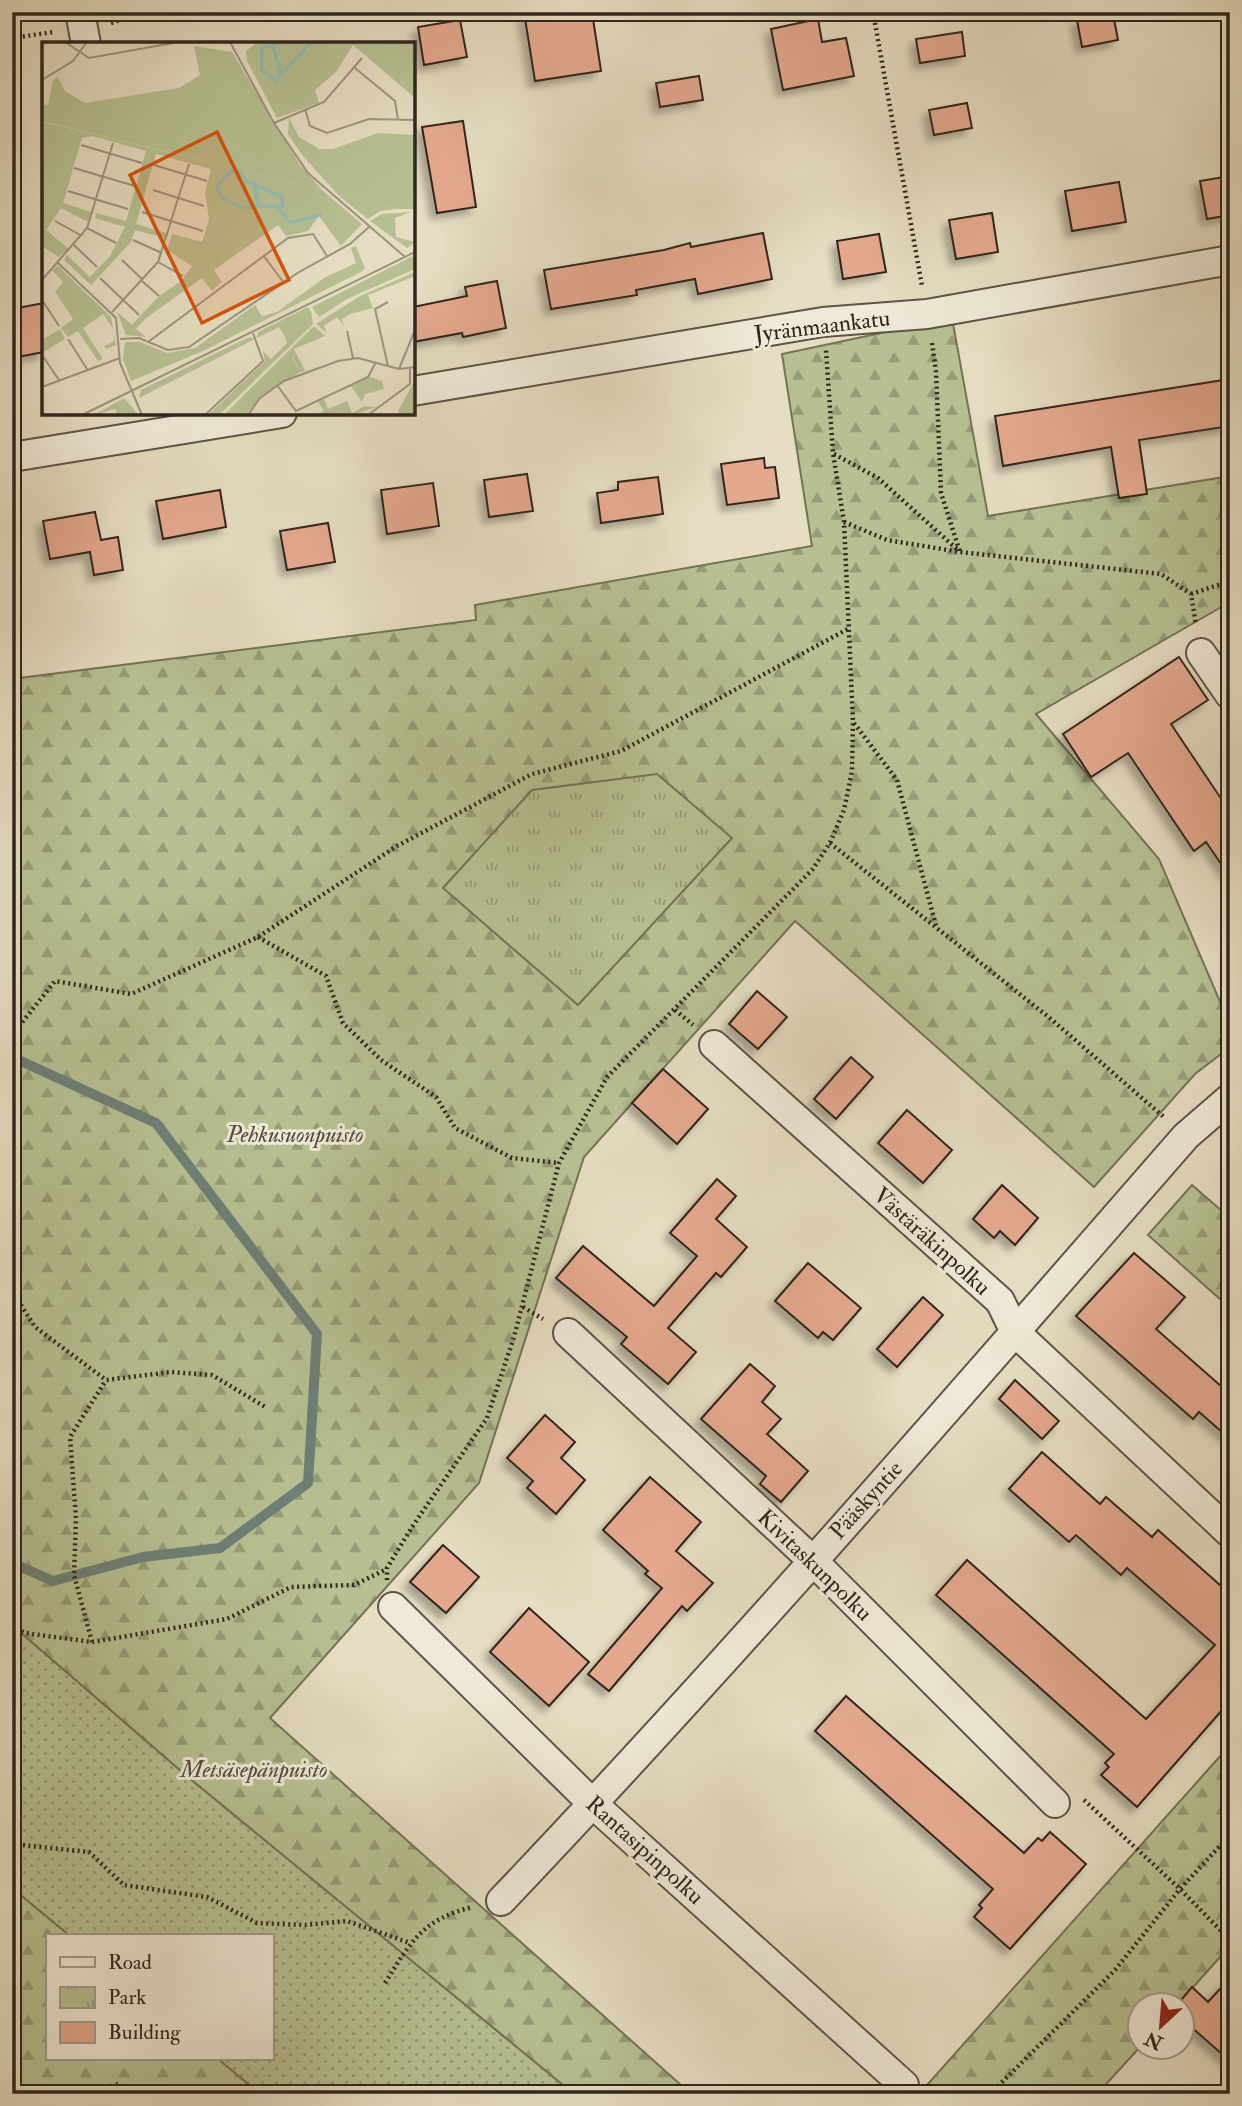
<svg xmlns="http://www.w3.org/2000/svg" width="1242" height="2106" font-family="'IM FELL Double Pica',serif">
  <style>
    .grass { fill: url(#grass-dots); stroke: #747358; stroke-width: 2 }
    .forest { fill: url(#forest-firs); stroke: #747358; stroke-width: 2 }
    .park { fill: url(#park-tufts); stroke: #747358; stroke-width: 2 }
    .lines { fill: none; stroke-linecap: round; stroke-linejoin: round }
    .stream { stroke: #6d8077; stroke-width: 10 }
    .building { fill: #e4a88e; stroke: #30261e; stroke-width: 2; filter: url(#shadow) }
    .minor-casing { stroke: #5e5447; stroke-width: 32 }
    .path { stroke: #30261e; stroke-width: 4.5; stroke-dasharray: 2 3.5; stroke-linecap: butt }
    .minor { stroke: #efe9d7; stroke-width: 28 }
    .labels { text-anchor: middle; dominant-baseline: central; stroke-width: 6; stroke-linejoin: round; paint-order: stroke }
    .street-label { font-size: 23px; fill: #30261e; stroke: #efe9d7 }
    .park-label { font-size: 23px; font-style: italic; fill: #524c3b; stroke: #efe9d7 }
    .inset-river { fill: none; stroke: #96bcb2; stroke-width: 3.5 }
    .inset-road { fill: none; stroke: #9d9480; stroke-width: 2 }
    .view { fill: #d6540e; fill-opacity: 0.15; stroke: #d6540e; stroke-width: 3.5 }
    .inset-edge { fill: none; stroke: #30261e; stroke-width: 3.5 }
  </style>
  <defs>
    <pattern id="grass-dots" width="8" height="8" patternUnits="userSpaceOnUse" patternTransform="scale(1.75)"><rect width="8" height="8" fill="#b7c092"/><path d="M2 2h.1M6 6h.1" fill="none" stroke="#959c77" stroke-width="1.8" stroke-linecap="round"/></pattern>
    <pattern id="forest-firs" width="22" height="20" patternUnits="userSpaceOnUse" patternTransform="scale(1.75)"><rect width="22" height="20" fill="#b7c092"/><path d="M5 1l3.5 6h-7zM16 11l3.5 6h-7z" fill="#959c77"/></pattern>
    <pattern id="park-tufts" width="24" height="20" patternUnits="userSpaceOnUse" patternTransform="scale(1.75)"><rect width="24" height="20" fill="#b7c092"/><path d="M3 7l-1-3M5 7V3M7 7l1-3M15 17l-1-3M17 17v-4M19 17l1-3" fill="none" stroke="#959c77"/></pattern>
    <filter id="shadow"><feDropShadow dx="-6" dy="6" stdDeviation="3.5" flood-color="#0004"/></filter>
  </defs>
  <rect width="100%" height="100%" fill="#e6ddc2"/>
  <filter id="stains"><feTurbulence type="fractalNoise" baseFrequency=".00286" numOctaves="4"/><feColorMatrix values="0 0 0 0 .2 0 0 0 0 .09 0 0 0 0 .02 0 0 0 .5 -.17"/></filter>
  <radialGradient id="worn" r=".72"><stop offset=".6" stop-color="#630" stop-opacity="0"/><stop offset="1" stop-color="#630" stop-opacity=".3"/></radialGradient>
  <path class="grass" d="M12,1625l176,152 386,317h-314l-42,-35h53v-123h-201l-58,-48z"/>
  <g class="forest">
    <path d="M952,318l36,198 242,-40v126l-194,112 123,145 71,166v22l-35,27 -101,113 -299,-266 -211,236 -105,326 -209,235 421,376h-117l-386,-317 -176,-152v-946l464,-59 -1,-15 337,-59 -30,-192z"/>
    <path d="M1192,1185l38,33v90l-82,-73z"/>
    <path d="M1230,1745v201l-52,58h-38l1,42 -44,48h-178z"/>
    <path d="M12,1888l58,48h-23v123h171l42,35h-248z"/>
  </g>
  <path class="park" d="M657,774l75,64 -154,167 -135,-117 89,-98z"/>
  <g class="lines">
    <path class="stream" d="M12,1057l144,66 161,211 -9,149 -88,65 -77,9 -90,24 -41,-18"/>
  </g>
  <g class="building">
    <path d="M524,12h68l9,59 -66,10z"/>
    <path d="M1113,14l5,26 -36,7 -5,-27z"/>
    <path d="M818,19l4,23 24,-4 8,38 -71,14 -12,-61z"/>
    <path d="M460,20l7,37 -43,8 -6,-38z"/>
    <path d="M962,32l3,24 -45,7 -4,-24z"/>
    <path d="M699,76l4,24 -43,7 -4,-24z"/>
    <path d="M967,103l5,25 -38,7 -5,-25z"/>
    <path d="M463,121l13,86 -39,6 -15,-86z"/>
    <path d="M1230,176v39l-23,4 -7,-38z"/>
    <path d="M1119,182l7,40 -54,9 -7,-40z"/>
    <path d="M992,213l6,39 -42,7 -7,-39z"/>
    <path d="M763,233l9,46 -74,15 -3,-15 -59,11 1,5 -86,14 -7,-39 120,-20 26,-7 1,4z"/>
    <path d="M879,234l7,38 -43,7 -6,-38z"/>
    <path d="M497,281l9,47 -43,9 -1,-4 -49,9v-35l54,-11 -2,-9z"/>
    <path d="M44,303v49l-32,6v-49z"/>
    <path d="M1230,379v47l-91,14 8,54 -28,4 -8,-51 -108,19 -8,-50z"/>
    <path d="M764,458l1,10 10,-1 4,31 -52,7 -6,-41z"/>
    <path d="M527,474l6,37 -44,6 -5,-37z"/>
    <path d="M658,477l5,37 -62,9 -4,-30 21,-3v-8z"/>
    <path d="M433,483l6,43 -52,8 -6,-44z"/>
    <path d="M220,490l6,37 -63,12 -7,-38z"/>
    <path d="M95,512l6,28 17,-3 5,33 -29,5 -4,-23 -40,7 -7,-38z"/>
    <path d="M328,523l7,39 -48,8 -7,-39z"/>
    <path d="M1179,657l29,43 -37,24 59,88v65l-24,-35 -12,9 -66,-98 -37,24 -28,-43z"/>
    <path d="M757,991l30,26 -29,32 -29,-25z"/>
    <path d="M851,1057l22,20 -37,42 -22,-20z"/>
    <path d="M663,1069l45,40 -31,35 -45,-41z"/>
    <path d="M907,1110l45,40 -29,33 -45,-40z"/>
    <path d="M717,1179l19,17 -20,23 31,28 -26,30 -5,-4 -48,55 28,24 -28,32 -47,-40 6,-7 -71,-59 27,-32 71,60 43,-50 -27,-23z"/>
    <path d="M1002,1185l36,33 -23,27 -15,-14 -6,7 -21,-19z"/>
    <path d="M1134,1253l51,44 -29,32 74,65v45l-31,-27 -6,7 -117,-103z"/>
    <path d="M808,1263l53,45 -28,32 -10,-8 -5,6 -43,-37z"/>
    <path d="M923,1297l20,18 -46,52 -20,-18z"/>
    <path d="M750,1364l25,22 -13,16 19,17 -14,15 41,37 -27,31 -21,-18 6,-8 -65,-57z"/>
    <path d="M1015,1380l44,41 -17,18 -43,-40z"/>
    <path d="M545,1415l30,27 -14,16 24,22 -29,34 -29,-26 6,-7 -26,-23z"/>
    <path d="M1042,1452l58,52 6,-7 46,40 6,-7 72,64v107l-93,106 -36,-32 8,-8 -4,-4 9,-9 -178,-159 31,-35 179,159 69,-74 -88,-77 -6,7 -45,-40 -7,7 -60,-53z"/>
    <path d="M650,1477l51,45 -25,29 37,32 -26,28 -5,-5 -73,85 -21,-17 74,-86 -17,-14 3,-3 -45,-41z"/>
    <path d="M443,1545l36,32 -33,36 -36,-31z"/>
    <path d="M529,1608l60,54 -40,44 -59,-54z"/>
    <path d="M846,1696l178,157 14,-15 4,3 8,-9 36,32 -76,85 -36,-32 8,-9 -3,-3 14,-16 -178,-158z"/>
    <path d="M1230,1978v83l-48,-42v-14h-5l15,-18 16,15z"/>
  </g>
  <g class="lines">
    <g class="minor-casing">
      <g id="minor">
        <path d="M80,12l6,32"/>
        <path d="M413,391l410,-69 104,-8 303,-54"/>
        <path d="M12,457l270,-44"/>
        <path d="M1201,653l29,42"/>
        <path d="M714,1045l286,256 15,31 215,201"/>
        <path d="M568,1333l244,227 243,243"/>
        <path d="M393,1607l200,197 311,281"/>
        <path d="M501,1901c236,-248 460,-507 685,-765l44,-38"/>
      </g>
    </g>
    <g class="path">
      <path d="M873,12l49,274"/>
      <path d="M111,23l33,-11"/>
      <path d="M12,38l42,-6"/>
      <path d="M932,343l4,29 5,121 19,59"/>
      <path d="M834,454l44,24 81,73"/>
      <path d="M844,522l43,18 73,12 201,22 30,20 5,31"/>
      <path d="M1191,594l39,-13"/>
      <path d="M854,723l43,57 39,146"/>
      <path d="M830,843l221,176 114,99"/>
      <path d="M258,937l68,39 17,47 38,37 55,37 19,31 57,30 47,5"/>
      <path d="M675,1010l18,15"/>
      <path d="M12,1035l43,-54 76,13 127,-57 139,-91 135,-72 89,-23 227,-122"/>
      <path d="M12,1291l23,36 71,53 65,-8 41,3 55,33"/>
      <path d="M523,1307l20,12"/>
      <path d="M387,1580v-12l25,-41 75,-109 27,-81 45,-174 48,-86 205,-207 18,-27 14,-33 8,-39 1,-50 -9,-199 -11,-69 -7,-103"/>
      <path d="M12,1626l13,7 67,9 135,-23 64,-32 63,-2 33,-16"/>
      <path d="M92,1642l-18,-67 2,-56 -6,-82 36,-57"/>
      <path d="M1084,1800l96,89 50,51"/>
      <path d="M12,1844l77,8 35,33 83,12 50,26 48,2 42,-4 63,22"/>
      <path d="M385,1983c26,-41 37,-64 88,-76"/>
      <path d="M96,2094l19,-10 33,10"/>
      <path d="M990,2094l125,-124 65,-81 50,-54"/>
    </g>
    <use href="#minor" class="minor"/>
  </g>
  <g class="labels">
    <g class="street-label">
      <text transform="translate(822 326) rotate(-7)">Jyränmaankatu</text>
      <text transform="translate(932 1241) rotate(42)">Västäräkinpolku</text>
      <text transform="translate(866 1500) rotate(-48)">Pääskyntie</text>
      <text transform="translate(815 1565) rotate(44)">Kivitaskunpolku</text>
      <text transform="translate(645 1850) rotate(42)">Rantasipinpolku</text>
    </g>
    <g class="park-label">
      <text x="295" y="1134">Pehkusuonpuisto</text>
      <text x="254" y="1769">Metsäsepänpuisto</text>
    </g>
  </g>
  <g transform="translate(42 42)">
    <rect width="373" height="373" fill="#e6ddc2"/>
    <path d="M0,62l258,61 22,25 -280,-69zM261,114l45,27 67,6v20h-18l-58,-13zM373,230v4l-47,19 5,13 -23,6 -8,5 2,7 -7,-9 -13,9 3,7 -11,-9 44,-28zM269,268l2,14 -94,91h-11l57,-54 -2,-10 8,8 16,-16 -3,-8zM272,284l11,10 -31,13 11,22 -5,1 -7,-15 -60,58h-9z" fill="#b7c092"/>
    <path d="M216,0h24l-20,7 46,1 4,-8h103v56l-62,-53 -17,27 -21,18 4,13 -42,15 -30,-57 -1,-10zM152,4l38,6 68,113 -252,-59 5,-26 5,-3 7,14 20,12 94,-15 21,-13zM247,76l10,19 20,12h14l45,-16 37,2v54l-17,6 -50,-12 -45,-27 -15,-22zM2,80l278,68 40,34 -21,22 -22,-30 -11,15 -22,5 -8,-11 -64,45 8,12 -10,9 -10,-13 -57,41 -9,10 10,8 -20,-2 -9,-23 15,13 26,-28 23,-16 11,-15 -25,-16 5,-16 30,8 7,-23 -4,-26 6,-24 -55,-15 -20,70 30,9 -1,5 -30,-8 -4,12 -40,43 -27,-25 3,-5 23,22 20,-21 15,-29 -30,-9 1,-5 30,8 20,-70 -53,-15 -11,2 -19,65 28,9 -3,10 -27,-14 -15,22 23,19 -10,8 -17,-11zM297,154l58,13 -17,2 -12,8zM369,170l-16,6 1,19 19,5 -8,6 -37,-27 12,-7zM314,204l9,22 -4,4 -158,79 -72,30 -8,-22 2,-17h15l27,11 28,-5 60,-43 7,11 15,-4 47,-34 32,-15 -5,-15zM373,213v14l-68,30 -28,18 -7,-10zM16,224l53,51 5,28 -10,4 -2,-3 10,-5v-11l-11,-16 -20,14 20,31 -5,2 -20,-30 -10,6 -7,-9 12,-9 -18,-27 8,-10 -11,-12zM266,265l3,5 -27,23 -5,-8 -22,11 1,-6zM18,287l5,10 -22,13 -1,-12zM207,295l6,2 -116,59 2,-8zM250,315l8,15 -38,23 -16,20h-13zM328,335l12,4 2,8 -19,5 -3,8 -11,-16zM372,340l1,33h-15l-2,-4zM82,356l15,17h-21l-3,-6 -21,6zM282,357l4,10 19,-8 5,12 13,-7 11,1 -23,8h-36l7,-4 -6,-9z" fill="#b7c092"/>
    <path d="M240,0h30l-36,38 -14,-10v-22z" fill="#b7c092"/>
    <path d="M33 268a9 9 0 1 1 18 0a9 9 0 1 1-18 0Z" fill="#b7c092"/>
    <path class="inset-river" d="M240,0l-20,6v22l14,10 36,-38M231,4l8,28M212,140l4,22M235,164h6l-1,-9 -36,-16 -7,-10h-8l-14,16 4,10 19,10 37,-1 13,17 32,-9"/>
    <path class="inset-road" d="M23,0l24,16 90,-16M188,0l44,81 34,50 97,84M313,26l40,33 3,19M0,38l31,-19 14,-19M263,67l5,17 17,7 42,-14 46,1M232,81l50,-21 38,-44M39,103l61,18M112,123l53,16M32,126l61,18M111,148l51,16M26,149l60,18M100,170l61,19M13,179l27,15M45,186l29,15M91,198l29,13M32,203l23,22M221,213l21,28M80,218l21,20M116,220l25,14M16,221l58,55 4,45 22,52M58,236l39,37M0,238l45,-52 26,-85M100,239l17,15M0,258l17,26M70,270l46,-50 31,-98M305,289l6,27M26,297l19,30M78,297l19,-1 29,12 21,-3 110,-75 51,-28 19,-17M106,300l140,-104 25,-4 14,22M0,313l17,25M346,324l-13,-57 13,-7M357,327l16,-39M235,343l19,26 72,-34 8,-15M0,345l78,-29M40,373l333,-163M163,373l58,-54 -10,-28M206,373l12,-17 24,-17 54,-20 20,-3 41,11 16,-2M326,373l42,-31v-15"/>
    <path class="view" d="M175,90l72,148 -87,43 -72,-148z"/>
    <rect width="373" height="373" class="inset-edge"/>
  </g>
  <rect width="1242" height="2106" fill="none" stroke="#e6ddc2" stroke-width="42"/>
  <rect x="14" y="14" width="1214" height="2078" fill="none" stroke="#30261e" stroke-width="3.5"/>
  <rect x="21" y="21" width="1200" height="2064" fill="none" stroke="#30261e" stroke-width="2"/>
  <rect x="46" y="1934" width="228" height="126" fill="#efe9d7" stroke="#a39b8d" stroke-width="2"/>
  <rect x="60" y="1957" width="35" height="10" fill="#efe9d7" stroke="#a39b8d" stroke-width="2"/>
  <text x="108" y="1969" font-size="21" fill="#30261e">Road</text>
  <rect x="60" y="1987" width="35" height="21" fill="url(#park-tufts)" stroke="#a39b8d" stroke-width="2"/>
  <text x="108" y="2004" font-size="21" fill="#30261e">Park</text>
  <rect x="60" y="2022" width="35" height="21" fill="#e4a88e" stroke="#a39b8d" stroke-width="2"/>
  <text x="108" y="2039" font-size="21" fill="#30261e">Building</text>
  <g transform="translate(1161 2026) rotate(206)"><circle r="33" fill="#efe9d7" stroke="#a39b8d" stroke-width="2"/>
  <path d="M0-5L12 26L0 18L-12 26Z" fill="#8f2418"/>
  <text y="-10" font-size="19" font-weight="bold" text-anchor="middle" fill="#30261e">N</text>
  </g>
  <rect width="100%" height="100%" filter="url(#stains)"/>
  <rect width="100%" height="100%" fill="url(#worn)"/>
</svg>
